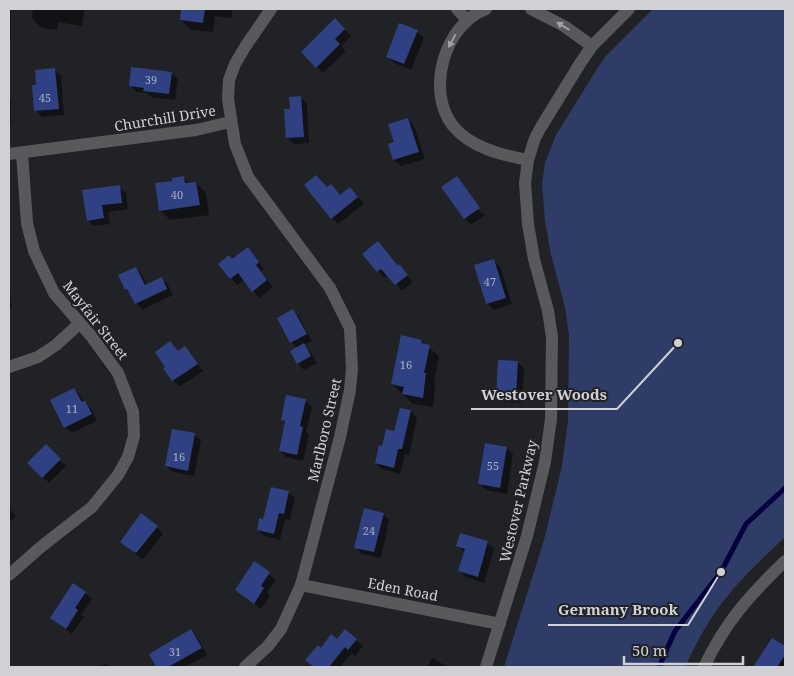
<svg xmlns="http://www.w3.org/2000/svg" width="794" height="676" font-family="'Noto Serif',serif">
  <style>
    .green { fill: #2f3c67 }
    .shadow { fill: #0007 }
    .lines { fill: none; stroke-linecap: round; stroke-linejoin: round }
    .stream { stroke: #05003f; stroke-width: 5 }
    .building { fill: #2f4083 }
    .minor { stroke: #58595b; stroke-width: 12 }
    .tertiary { stroke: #58595b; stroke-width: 12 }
    .oneway { fill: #a0a1a4 }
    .labels { text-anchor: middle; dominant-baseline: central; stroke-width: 4; stroke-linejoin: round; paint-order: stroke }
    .number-label { font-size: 11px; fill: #a8adc0 }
    .street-label { font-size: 14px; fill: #d0d1d4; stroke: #212226 }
    .leader { fill: none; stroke: #d0d1d4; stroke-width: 2 }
    .callout-dot { fill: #d0d1d4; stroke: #212226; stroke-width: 2 }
    .callout-label { font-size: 15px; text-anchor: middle; font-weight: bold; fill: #d0d1d4; stroke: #212226; stroke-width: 4; stroke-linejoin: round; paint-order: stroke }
  </style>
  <rect width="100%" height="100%" fill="#212226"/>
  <path class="green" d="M653,9h132v528c-23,22 -47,44 -66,70 -14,19 -24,39 -34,60h-181l40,-127 18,-74 6,-46 1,-84 -4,-29 -14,-52 -6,-34 -3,-37 3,-21 11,-28 39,-63 10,-15z"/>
  <g class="shadow">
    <rect x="9" y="9" width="2" height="30"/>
    <path d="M33,9h52l-3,17 -24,-4 -1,8 -16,-2 -9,-10z"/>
    <path d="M183,9h50l-2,9 -16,-2 -2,16 -22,-2 -10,-10z"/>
    <path d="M335,20l16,16 -10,10 5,5 -23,22 -20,-21z"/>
    <path d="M417,32l7,6 -13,32 -17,-7 -7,-7z"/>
    <path d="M55,70l6,6 3,39 -22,2 -6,-7 1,-24z"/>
    <path d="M171,73l7,6 -3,21 -24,-3 -4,-4 -10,-1 -6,-6z"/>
    <path d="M301,98l6,6 2,39 -15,1 -7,-7 4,-27z"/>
    <path d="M9,99l2,2v22h-2z"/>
    <path d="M408,119l6,7 11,33 -24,7 -7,-6 -5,-16 6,-2z"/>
    <path d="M457,177l5,5h-2l22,32 2,-1 1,2 -14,10 -6,-6 -22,-32z"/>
    <path d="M184,178l6,6 6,-1 10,10 3,22 -39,5 -10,-10 13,-28z"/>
    <path d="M119,187l7,6 2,16 -20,3 2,12 -16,2 -6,-6z"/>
    <path d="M327,188l14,8 9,-8 14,16 -26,20 -6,-6z"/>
    <path d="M364,254l34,13 15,15 -11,9 -14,-16 -4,3z"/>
    <path d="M254,255l10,14 -3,3 12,15 -14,11 -15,-18 -7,5 -6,-7 2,-18z"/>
    <path d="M493,260l7,7 12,37 -18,6 -7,-7z"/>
    <path d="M136,268l6,7 5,10 15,-7 6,7 5,10 -31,15 -16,-21z"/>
    <path d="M9,286l2,13 -2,1z"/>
    <path d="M9,302h2l1,5 -3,1z"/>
    <path d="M292,311l7,6 13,24 -8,4 6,6 7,12 -13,7 -6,-6v-16l-7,-6z"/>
    <path d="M421,341l18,15 -5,26 1,2 -2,23 -20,-3 -21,-20z"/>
    <path d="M170,342l9,10 6,-5 18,24 -24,16 -14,-18 2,-2z"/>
    <path d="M517,362l7,6 -2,35 -18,-1 -7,-6z"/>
    <path d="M74,389l7,7 3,7 7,6 6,12 -25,12 -7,-6z"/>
    <path d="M305,400l7,7 -6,25 3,3 -6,26 -17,-4 -6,-6 6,-28 -4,-4z"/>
    <path d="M401,409l10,2 6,7 -8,37 -4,-1 -5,20 -18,-5 -6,-6 7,-16 12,-14z"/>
    <path d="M195,435l6,6 -7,35 -21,-4 -7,-6z"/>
    <path d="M46,446l20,20 -17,17 -20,-20z"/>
    <path d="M507,448l6,6 -6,40 -21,-4 -6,-6z"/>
    <path d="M288,492l7,6 -5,22 -5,-1 -5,21 -16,-4 -6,-6z"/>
    <path d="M9,508l7,9 -7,5z"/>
    <path d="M383,514l6,6 -8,38 -19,-4 -6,-6z"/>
    <path d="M157,527l6,7 -19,24 -2,1 -14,-11z"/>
    <path d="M487,542l7,7 -10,34 -18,-6 -6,-6 5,-18 -7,-7z"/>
    <path d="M254,563l22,17 -9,12 3,4 -9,13 -24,-19z"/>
    <path d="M85,593l7,6 -11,16 3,2 -12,17 -21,-16z"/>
    <path d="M191,631l6,6 10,18 -22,12h-27l-8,-13z"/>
    <path d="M345,631l18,15 -8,10 -3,-3 -12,14h-26l-7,-7 14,-11 16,-9z"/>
    <path d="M773,640l12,8v19h-30z"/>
    <path d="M432,658l16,9h-21z"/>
    <path d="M107,664l3,3h-13z"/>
  </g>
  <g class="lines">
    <path class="stream" d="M659,667l16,-36 46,-59 25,-48 39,-36"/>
  </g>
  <g class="building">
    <path d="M181,9h24l-2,14 -23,-3z"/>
    <path d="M335,18l10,11 -10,10 5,5 -24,24 -15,-16z"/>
    <path d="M399,23l19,7 -14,34 -18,-7z"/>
    <path d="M131,67l41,5 -3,22 -26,-3 1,-3 -15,-2z"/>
    <path d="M55,68l4,41 -25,2 -2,-26h4l-1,-15z"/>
    <path d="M301,96l3,41 -18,1 -2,-29h6l-1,-12z"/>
    <path d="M408,118l11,34 -26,8 -5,-16 6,-2 -6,-18z"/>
    <path d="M316,175l11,12 4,-3 9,11 10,-8 8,10 -27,22 -27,-34z"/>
    <path d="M184,176l1,7 11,-1 4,23 -41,6 -4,-28 17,-2v-3z"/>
    <path d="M457,176l23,32 -16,11 -23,-32z"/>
    <path d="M120,185l2,18 -20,2 2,13 -17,3 -5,-31z"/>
    <path d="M378,241l20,25 1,-2 9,11 -13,10 -14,-16 -4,3 -15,-18z"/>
    <path d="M248,247l11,15 -3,3 11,15 -15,12 -14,-19 -8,6 -12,-15 11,-9 3,4z"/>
    <path d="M494,259l12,39 -20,6 -12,-39z"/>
    <path d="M136,267l9,18 17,-8 5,12 -32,15 -8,-15 -2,1 -7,-15z"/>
    <path d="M293,309l14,25 -17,9 -13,-25z"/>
    <path d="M401,335l21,5 -1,3 9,2 -6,28h2l-3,25 -21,-4 2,-7 -13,-3z"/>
    <path d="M170,341l8,10 7,-5 13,18 -26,17 -9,-13 2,-1 -10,-15z"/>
    <path d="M304,343l7,13 -14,8 -7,-13z"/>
    <path d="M498,360l20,1 -2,36 -20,-1z"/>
    <path d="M74,388l8,14 3,-1 7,13 -28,14 -14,-28z"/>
    <path d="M286,395l20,4 -6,27 3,1 -6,28 -18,-4 6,-30 -4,-1z"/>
    <path d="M400,408l11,2 -9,39h-4l-4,19 -19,-5 4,-18 3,1 4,-17 8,2z"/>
    <path d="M172,429l23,4 -7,38 -23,-5z"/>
    <path d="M485,443l22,4 -7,41 -22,-4z"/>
    <path d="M46,444l15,15 -19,19 -15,-15z"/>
    <path d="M271,487l18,4 -5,23 -5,-1 -5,21 -17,-4 2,-12 4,1z"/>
    <path d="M364,508l20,5 -10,39 -20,-4z"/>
    <path d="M141,513l17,13 -21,26 -2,1 -15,-11z"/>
    <path d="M460,533l28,8 -10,36 -20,-6 7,-22 -9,-3z"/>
    <path d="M254,561l16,11 -9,14 3,2 -10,16 -19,-14z"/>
    <path d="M73,583l13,9 -11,16 3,2 -12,19 -16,-11z"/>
    <path d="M191,629l11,19 -34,19h-12l-7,-13z"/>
    <path d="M345,629l12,10 -9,11 -3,-3 -16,20h-15l-9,-7 13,-15 3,3 10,-14 6,5z"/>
    <path d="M772,638l13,8v9l-8,12h-24z"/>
  </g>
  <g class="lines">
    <g class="minor">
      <path d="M457,9l10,11"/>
      <path d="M486,9c-41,15 -61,81 -33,117 18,22 49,29 75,34"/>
      <path d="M531,9l33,17 28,20"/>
      <path d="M9,154l187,-24 34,-8"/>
      <path d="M9,367l29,-10 18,-12 23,-21"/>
      <path d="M9,575l33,-29 50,-39 26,-32 10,-18 6,-21 -1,-24 -15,-39 -27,-37 -37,-43 -20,-42 -7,-28 -5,-70"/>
      <path d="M301,585l199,39"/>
      <path d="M245,667l23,-21 13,-17 20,-44 39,-148 10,-47 2,-21 -2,-41 -20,-40 -82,-111 -13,-33 -7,-45 1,-19 6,-16 10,-17 26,-38"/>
    </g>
    <g class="tertiary">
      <path d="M486,667l41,-131 18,-74 6,-43 1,-82 -4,-26 -14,-52 -6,-35 -3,-41 3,-23 7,-22 6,-11 40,-65 11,-16 37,-37"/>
      <path d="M704,667c22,-46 45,-71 81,-106"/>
    </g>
  </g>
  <defs><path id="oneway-solid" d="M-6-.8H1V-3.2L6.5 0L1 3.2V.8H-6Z" transform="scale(1.25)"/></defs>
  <g class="oneway">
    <use href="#oneway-solid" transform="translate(563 26) rotate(-149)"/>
    <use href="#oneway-solid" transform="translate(452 41) rotate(118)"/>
  </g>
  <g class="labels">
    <g class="number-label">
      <text x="151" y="79">39</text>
      <text x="45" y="97">45</text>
      <text x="177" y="194">40</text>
      <text x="490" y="281">47</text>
      <text x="406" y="364">16</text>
      <text x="72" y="408">11</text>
      <text x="179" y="456">16</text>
      <text x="493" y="465">55</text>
      <text x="369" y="530">24</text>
      <text x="175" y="651">31</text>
    </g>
    <g class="street-label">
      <text transform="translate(165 118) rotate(-9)">Churchill Drive</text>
      <text transform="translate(96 320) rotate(52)">Mayfair Street</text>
      <text transform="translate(324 430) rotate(-77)">Marlboro Street</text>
      <text transform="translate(518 501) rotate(-77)">Westover Parkway</text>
      <text transform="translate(403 589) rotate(11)">Eden Road</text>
    </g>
  </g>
  <path class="leader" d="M678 343L617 409H471M721 572L688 625H548"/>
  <g class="callout-dot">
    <circle cx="678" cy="343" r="5"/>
    <circle cx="721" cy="572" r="5"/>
  </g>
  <g class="callout-label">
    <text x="544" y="400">Westover Woods</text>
    <text x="618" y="615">Germany Brook</text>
  </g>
  <rect width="794" height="676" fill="none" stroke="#d0d1d4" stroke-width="20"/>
  <path d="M624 656v8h119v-8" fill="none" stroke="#d0d1d4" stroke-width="2.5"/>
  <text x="632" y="656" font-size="15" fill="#d0d1d4" stroke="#212226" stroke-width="4" paint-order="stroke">50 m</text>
</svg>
